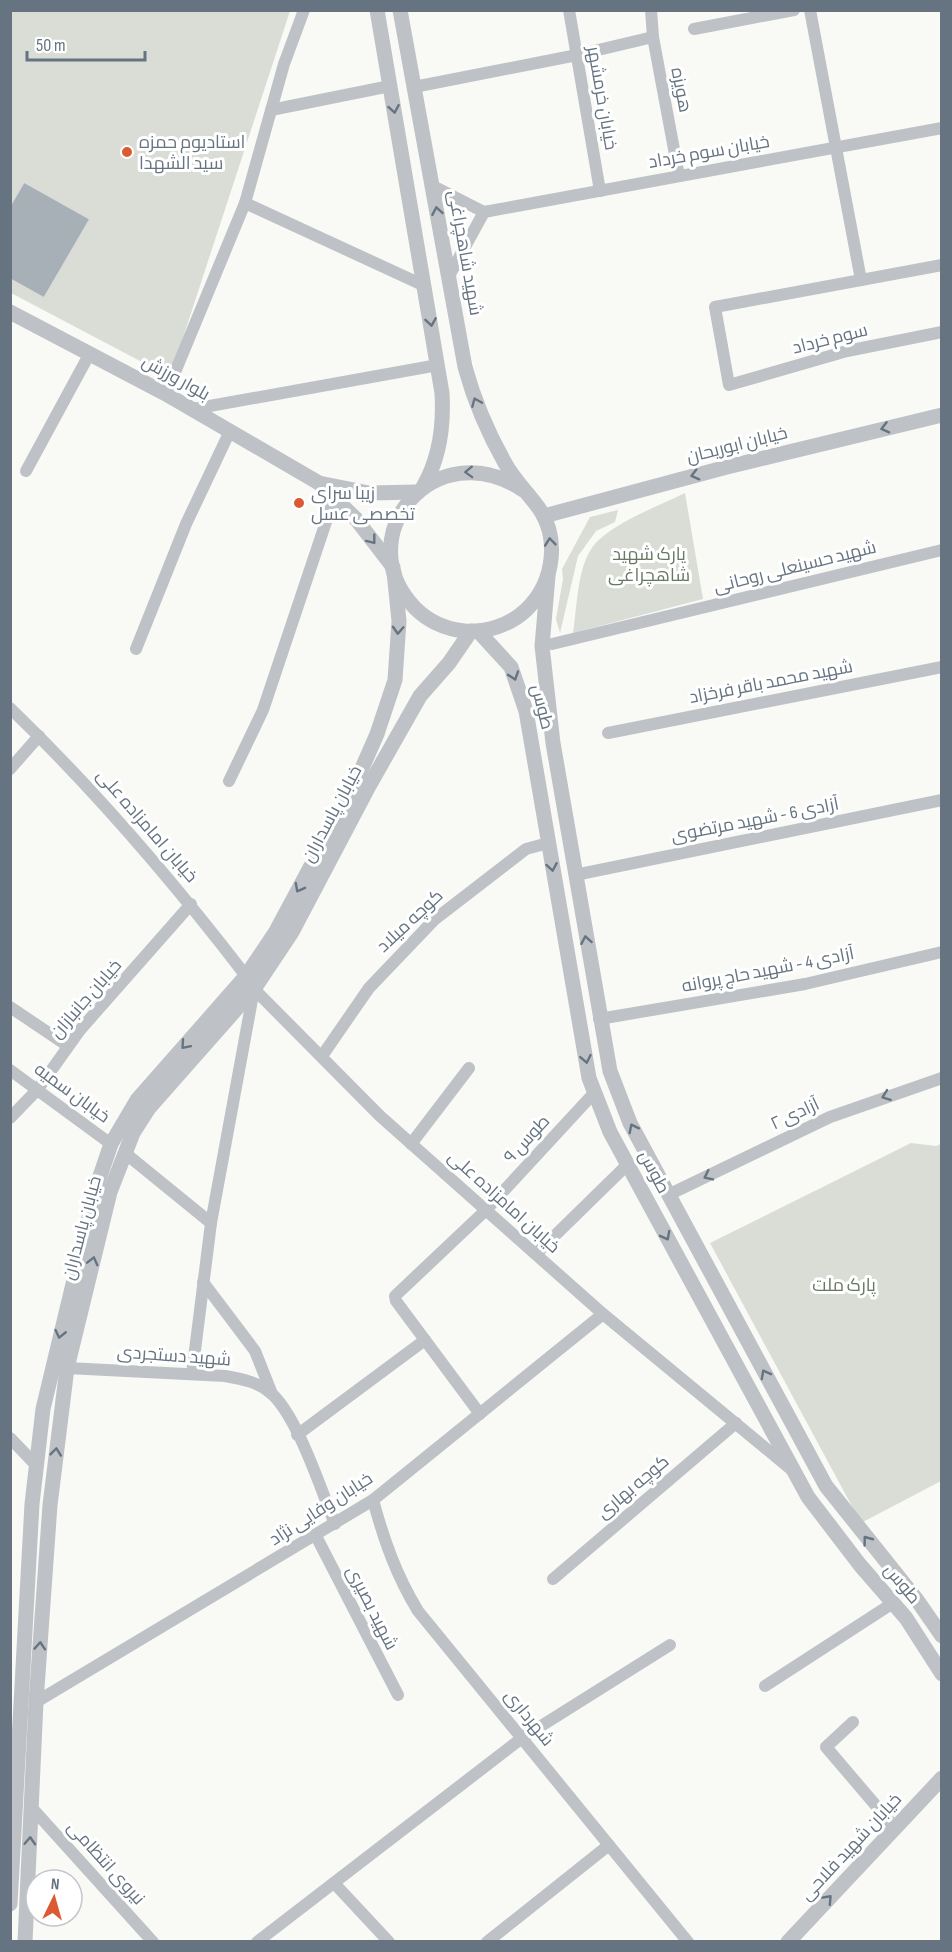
<svg xmlns="http://www.w3.org/2000/svg" width="952" height="1952" font-family="'Sofia Sans Condensed',Cairo,sans-serif">
  <style>
    .green { fill: #d9ddd6 }
    .building { fill: #a7b0b6; stroke: #dbdbd9; stroke-width: 1.5 }
    .lines { fill: none; stroke-linecap: round; stroke-linejoin: round }
    .minor { stroke: #bec2c6; stroke-width: 12 }
    .tertiary { stroke: #bec2c6; stroke-width: 15 }
    .oneway { stroke: #657480 }
    .poi-dot { fill: #db5a34; stroke: #fff; stroke-width: 2 }
    .labels { text-anchor: middle; dominant-baseline: central; stroke-width: 6; stroke-linejoin: round; paint-order: stroke }
    .street-label { font-size: 18px; fill: #657480; stroke: #fff }
    .poi-label { font-size: 18px; fill: #657480; stroke: #fff; text-anchor: start }
    .park-label { font-size: 18px; fill: #677864; stroke: #fff }
  </style>
  <rect width="100%" height="100%" fill="#f9f9f6"/>
  <g class="green">
    <path d="M10,11h280l-117,357 -5,4h-7l-150,-79z"/>
    <path d="M685,493l18,106 -130,34c4,-25 4,-60 17,-82 14,-25 69,-45 95,-58z"/>
    <path d="M618,510l-3,12 -19,9 -18,25 -18,77 -4,-14 7,-40 -1,-10 28,-52z"/>
    <path d="M911,1143l25,3 5,-2v337l-80,42 -151,-280z"/>
  </g>
  <path class="building" d="M24,182l66,37 -46,79 -34,-19v-73z"/>
  <g class="lines">
    <g class="minor">
      <path d="M569,10l31,181"/>
      <path d="M651,10l2,27 26,139"/>
      <path d="M810,10l51,270"/>
      <path d="M694,29l100,-19"/>
      <path d="M414,87l163,-32 76,-18"/>
      <path d="M271,110l119,-24"/>
      <path d="M433,186l51,26"/>
      <path d="M245,203l39,-139 20,-54"/>
      <path d="M484,212l458,-84"/>
      <path d="M942,265l-227,42 14,78 118,-34 95,-19"/>
      <path d="M449,276l35,-64"/>
      <path d="M166,394l79,-191 180,83"/>
      <path d="M193,409l245,-44"/>
      <path d="M26,471l64,-118"/>
      <path d="M552,644l390,-94"/>
      <path d="M136,649l50,-125 44,-93"/>
      <path d="M10,708c86,83 163,173 236,268"/>
      <path d="M608,733l334,-66"/>
      <path d="M10,769l29,-33"/>
      <path d="M229,781l34,-71 71,-212"/>
      <path d="M575,875l367,-75"/>
      <path d="M254,989l126,127 223,198 189,156"/>
      <path d="M10,1007l58,39"/>
      <path d="M599,1019l206,-35 137,-32"/>
      <path d="M322,1056l47,-68 65,-68 92,-71 22,-6"/>
      <path d="M10,1070l101,74"/>
      <path d="M10,1118l28,-29 42,-59 111,-126"/>
      <path d="M411,1144l58,-76"/>
      <path d="M125,1153l86,70"/>
      <path d="M668,1195l162,-78 112,-39"/>
      <path d="M536,1254l92,-90"/>
      <path d="M203,1282l52,69 17,43"/>
      <path d="M67,1368l158,8c17,3 34,6 47,18 26,24 49,96 63,130"/>
      <path d="M192,1374l19,-151 43,-234"/>
      <path d="M480,1414l-84,-113 -1,-5 91,-86 109,-118"/>
      <path d="M297,1435l128,-95"/>
      <path d="M10,1438l26,27"/>
      <path d="M373,1500c11,40 23,75 45,111l270,331"/>
      <path d="M316,1536l82,159"/>
      <path d="M553,1579l183,-156"/>
      <path d="M765,1686l128,-83"/>
      <path d="M36,1702l337,-202 230,-186"/>
      <path d="M853,1722l-27,25 69,81"/>
      <path d="M32,1808l121,134"/>
      <path d="M334,1883l55,59"/>
      <path d="M257,1942l265,-204 148,-93"/>
      <path d="M487,1942l122,-97"/>
    </g>
    <g class="tertiary">
      <path d="M377,10l65,383c2,34 -2,65 -19,94"/>
      <path d="M400,10l65,357c9,33 23,66 40,96 8,15 20,27 30,40 26,32 20,79 -9,107 -16,15 -40,23 -62,21 -18,-2 -36,-10 -49,-23 -69,-72 21,-177 108,-118"/>
      <path d="M10,312l156,82 153,89 37,36 37,48"/>
      <path d="M319,483l50,10 49,-1"/>
      <path d="M544,516l183,-49 215,-52"/>
      <path d="M548,576l-6,70 11,97 57,328 20,52 196,363 91,114 25,36"/>
      <path d="M478,631l33,36 15,44 63,367 21,54 198,365 52,68 46,53 36,56"/>
      <path d="M10,1904l22,-400 11,-95 53,-221 15,-44 26,-44 109,-124 29,-43 81,-151 21,-48 18,-54 4,-59 -5,-49"/>
      <path d="M25,1942l11,-240 14,-197 17,-137 43,-176 23,-59 16,-25 105,-119 38,-57 77,-146 51,-90 29,-33 22,-32"/>
      <path d="M788,1942l154,-164"/>
    </g>
  </g>
  <defs><path id="oneway-chevron" d="M-2-3.5L2.5 0L-2 3.5" fill="none" stroke-width="1.6" stroke-linecap="round" stroke-linejoin="round" transform="scale(1.5)"/></defs>
  <g class="oneway">
    <use href="#oneway-chevron" transform="translate(394 109) rotate(80)"/>
    <use href="#oneway-chevron" transform="translate(437 211) rotate(-100)"/>
    <use href="#oneway-chevron" transform="translate(431 322) rotate(81)"/>
    <use href="#oneway-chevron" transform="translate(476 402) rotate(-113)"/>
    <use href="#oneway-chevron" transform="translate(885 428) rotate(166)"/>
    <use href="#oneway-chevron" transform="translate(469 472) rotate(178)"/>
    <use href="#oneway-chevron" transform="translate(695 475) rotate(165)"/>
    <use href="#oneway-chevron" transform="translate(372 540) rotate(52)"/>
    <use href="#oneway-chevron" transform="translate(550 542) rotate(-96)"/>
    <use href="#oneway-chevron" transform="translate(398 630) rotate(93)"/>
    <use href="#oneway-chevron" transform="translate(514 676) rotate(71)"/>
    <use href="#oneway-chevron" transform="translate(552 867) rotate(80)"/>
    <use href="#oneway-chevron" transform="translate(299 888) rotate(118)"/>
    <use href="#oneway-chevron" transform="translate(586 940) rotate(-100)"/>
    <use href="#oneway-chevron" transform="translate(185 1045) rotate(131)"/>
    <use href="#oneway-chevron" transform="translate(586 1059) rotate(79)"/>
    <use href="#oneway-chevron" transform="translate(886 1096) rotate(160)"/>
    <use href="#oneway-chevron" transform="translate(633 1128) rotate(-117)"/>
    <use href="#oneway-chevron" transform="translate(708 1176) rotate(154)"/>
    <use href="#oneway-chevron" transform="translate(666 1236) rotate(62)"/>
    <use href="#oneway-chevron" transform="translate(93 1261) rotate(-76)"/>
    <use href="#oneway-chevron" transform="translate(60 1334) rotate(103)"/>
    <use href="#oneway-chevron" transform="translate(765 1374) rotate(-118)"/>
    <use href="#oneway-chevron" transform="translate(56 1452) rotate(-84)"/>
    <use href="#oneway-chevron" transform="translate(867 1540) rotate(-127)"/>
    <use href="#oneway-chevron" transform="translate(40 1646) rotate(-86)"/>
    <use href="#oneway-chevron" transform="translate(30 1841) rotate(-87)"/>
    <use href="#oneway-chevron" transform="translate(828 1899) rotate(-47)"/>
  </g>
  <g class="poi-dot">
    <circle cx="127" cy="152" r="6"/>
    <circle cx="299" cy="503" r="6"/>
  </g>
  <g class="labels">
    <g class="street-label">
      <text transform="translate(681 90) rotate(79)">هویزه</text>
      <text transform="translate(602 98) rotate(80)">خیابان خرمشهر</text>
      <text transform="translate(709 152) rotate(-10)">خیابان سوم خرداد</text>
      <text transform="translate(465 253) rotate(80)">شهید شاهچراغی</text>
      <text transform="translate(830 339) rotate(-14)">سوم خرداد</text>
      <text transform="translate(176 378) rotate(29)">بلوار ورزش</text>
      <text transform="translate(737 445) rotate(-14)">خیابان ابوریحان</text>
      <text transform="translate(795 567) rotate(-14)">شهید حسینعلی روحانی</text>
      <text transform="translate(771 682) rotate(-11)">شهید محمد باقر فرخزاد</text>
      <text transform="translate(542 707) rotate(76)">طوس</text>
      <text transform="translate(332 814) rotate(-62)">خیابان پاسداران</text>
      <text transform="translate(755 820) rotate(-11)">آزادی 6 - شهید مرتضوی</text>
      <text transform="translate(147 826) rotate(49)">خیابان امامزاده علی</text>
      <text transform="translate(410 921) rotate(-43)">کوچه میلاد</text>
      <text transform="translate(768 970) rotate(-11)">آزادی 4 - شهید حاج پروانه</text>
      <text transform="translate(86 999) rotate(-49)">خیابان جانبازان</text>
      <text transform="translate(72 1093) rotate(36)">خیابان سمیه</text>
      <text transform="translate(795 1114) rotate(-25)">آزادی ۲</text>
      <text transform="translate(527 1139) rotate(-47)">طوس ۹</text>
      <text transform="translate(654 1172) rotate(62)">طوس</text>
      <text transform="translate(504 1202) rotate(42)">خیابان امامزاده علی</text>
      <text transform="translate(82 1228) rotate(-75)">خیابان پاسداران</text>
      <text transform="translate(174 1356) rotate(4)">شهید دستجردی</text>
      <text transform="translate(633 1487) rotate(-40)">کوچه بهاری</text>
      <text transform="translate(321 1509) rotate(-33)">خیابان وفایی نژاد</text>
      <text transform="translate(902 1584) rotate(50)">طوس</text>
      <text transform="translate(372 1608) rotate(63)">شهید بصیری</text>
      <text transform="translate(529 1718) rotate(51)">شهرداری</text>
      <text transform="translate(851 1847) rotate(-47)">خیابان شهید فلاحی</text>
      <text transform="translate(106 1863) rotate(48)">نیروی انتظامی</text>
    </g>
    <g class="poi-label">
      <text x="139" y="142">استادیوم حمزه<tspan x="139" dy="21">سید الشهدا</tspan></text>
      <text x="311" y="493">زیبا سرای<tspan x="311" dy="21">تخصصی عسل</tspan></text>
    </g>
    <g class="park-label">
      <text x="649" y="554">پارک شهید<tspan x="649" dy="21">شاهچراغی</tspan></text>
      <text x="844" y="1285">پارک ملت</text>
    </g>
  </g>
  <rect width="952" height="1952" fill="none" stroke="#657480" stroke-width="24"/>
  <g transform="translate(54 1898) rotate(5)"><circle r="28" fill="#ffffff" stroke="#c1c7cc" stroke-width="1.5"/>
  <path d="M0-4.5L10 22L0 15L-10 22Z" fill="#db5a34"/>
  <text y="-9" font-size="16" font-weight="bold" text-anchor="middle" fill="#657480">N</text>
  </g>
  <path d="M27 51v9h118v-9" fill="none" stroke="#657480" stroke-width="3"/>
  <text x="36" y="51" font-size="18" fill="#657480" stroke="#ffffff" stroke-width="4.5" paint-order="stroke">50 m</text>
</svg>
